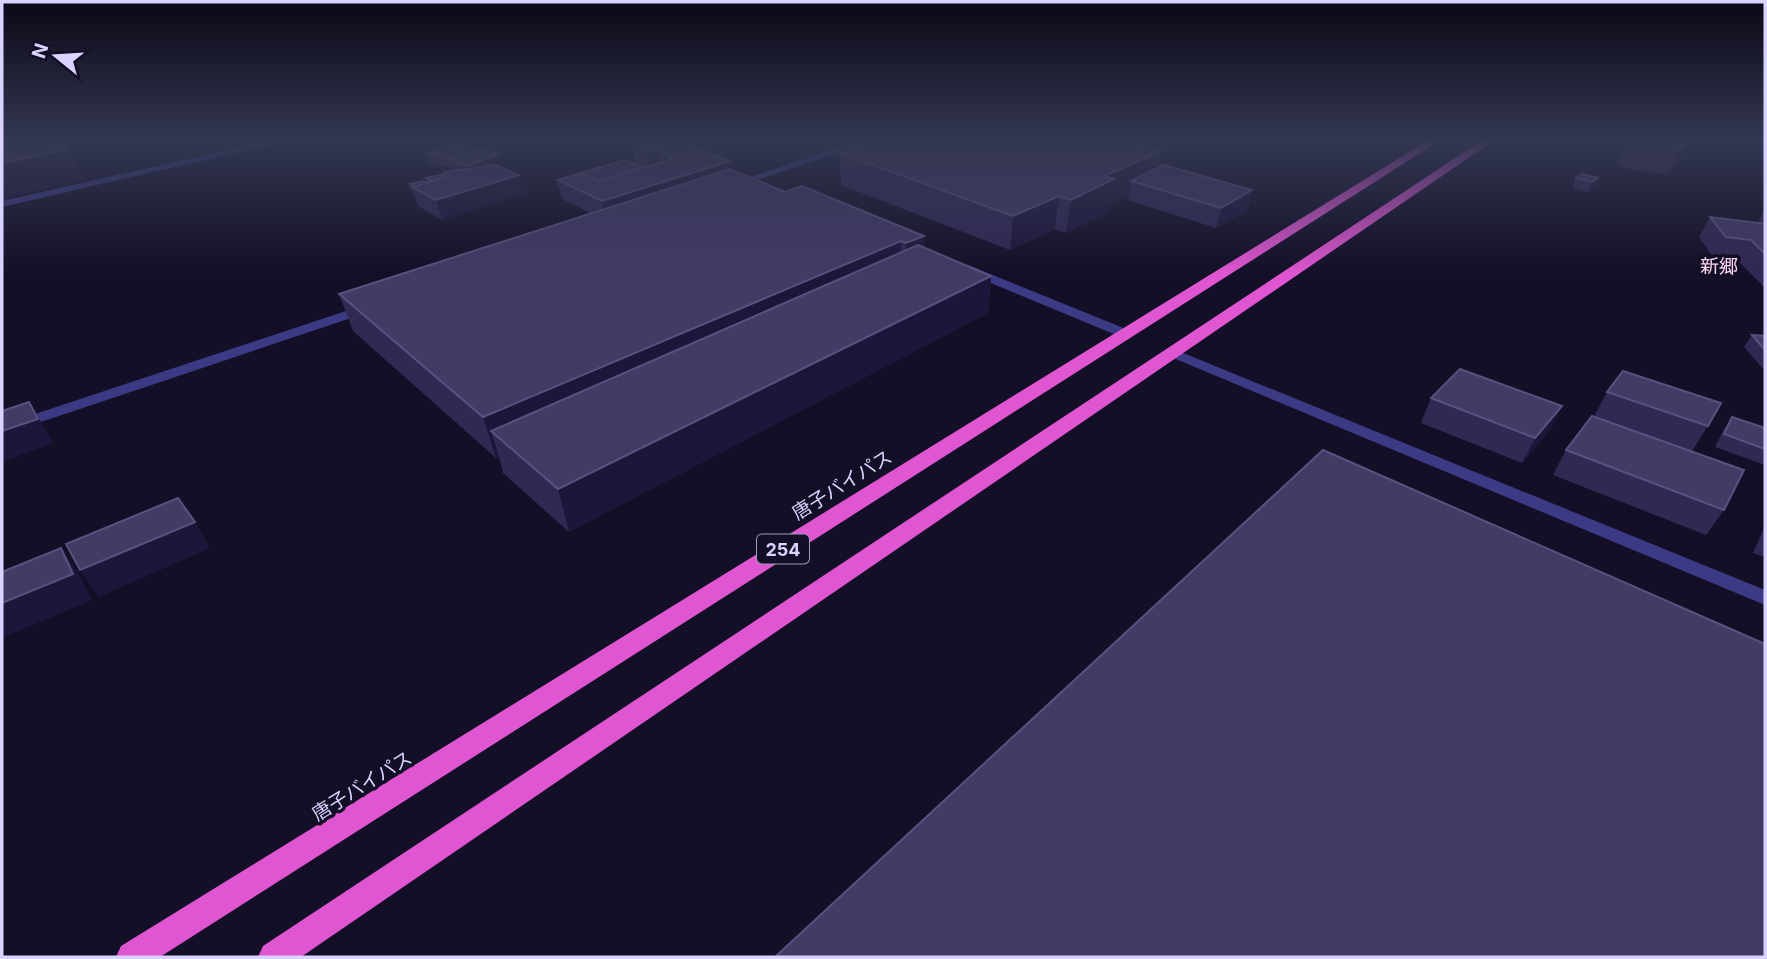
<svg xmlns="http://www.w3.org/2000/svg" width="1767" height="959" font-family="Inter,'Noto Sans JP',sans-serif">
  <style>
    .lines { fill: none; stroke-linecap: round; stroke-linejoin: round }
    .minor { fill: #3d3a85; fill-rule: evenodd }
    .trunk { fill: #e055d1; fill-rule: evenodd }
    .wall { fill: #312854 }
    .shaded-wall { fill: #1d163a }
    .building { fill: #433a66; stroke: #5a527e; stroke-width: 2 }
    .labels { text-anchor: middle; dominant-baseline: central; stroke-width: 7; stroke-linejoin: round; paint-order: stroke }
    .shield { fill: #130f26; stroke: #9e99be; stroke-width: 2 }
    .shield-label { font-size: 18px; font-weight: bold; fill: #d9d4ff }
    .far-quarter-label { font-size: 19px; fill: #ffd6f0; stroke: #130f26 }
    .street-label { font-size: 19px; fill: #d9d4ff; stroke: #130f26 }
  </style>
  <rect width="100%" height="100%" fill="#130f26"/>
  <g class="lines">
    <g class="minor">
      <path d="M268,141h18l-284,66v-6z"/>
      <path d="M858,141h15l-137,46 -9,-2z"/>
      <path d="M968,265l163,66 2,3 -7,4 -5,-1 -157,-65 -2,-3z"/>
      <path d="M367,304l5,1v6l-370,124v-10z"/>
      <path d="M1171,348l594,242v15l-599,-250 -2,-3z"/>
    </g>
    <g class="trunk">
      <path d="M1427,141h12l-1279,816h-44l5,-11z"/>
      <path d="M1481,141h12l-1192,816h-43l5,-11z"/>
    </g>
  </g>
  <g class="wall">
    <path d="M652,141l79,28 54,23 139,44v12l67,28 -3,37 -419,219 -66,-59 -4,-16 -3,1 -143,-127 -14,-37 251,-81 -28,-14 -6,-20 79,-15 -3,-17z"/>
    <path d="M877,141h254l-1,1 32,9 -3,16 89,43 -32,18 -88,-28 1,-5 -18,8 -2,9 -43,21 -11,-4 -45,21 -169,-65 -1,-32z"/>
    <path d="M1134,141h21v1l-7,4z"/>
    <path d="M1626,141h67l-6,13 -20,21 -43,-7 -7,-4 3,-6h-2z"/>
    <path d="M472,148l1,3 26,3 2,9 -5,2 27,29 -81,26 -24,-14 -8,-22 17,-1 -1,-5 20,-3 -1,-3 10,-1 -5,-1v-3l-20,-3 -3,-10z"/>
    <path d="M1576,178h22l-5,10 -5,4 -16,-4z"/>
    <path d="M1765,207v81l-27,-27 -24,-3 -15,-21 11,-20 48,6z"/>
    <path d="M1752,335l13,1v35l-21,-24z"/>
    <path d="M1607,392l101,34 -16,25 -98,-35z"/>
    <path d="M1431,398l131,8 -12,24 -28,33 -101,-40z"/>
    <path d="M1732,417l33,11v37l-50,-18 9,-18z"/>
    <path d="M1566,450l158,60 -18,25 -153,-60z"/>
    <path d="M1765,526v31l-12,-4z"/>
  </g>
  <g class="shaded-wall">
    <path d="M1149,141h6v1l-7,4z"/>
    <path d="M1688,141h5l-6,13 -20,21 13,-25z"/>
    <path d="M472,148l2,9 -24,4 -1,-3z"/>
    <path d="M69,149l16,31 -83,19v-36z"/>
    <path d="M656,150l3,19 -9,3 -3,-19z"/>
    <path d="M1162,151l-6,31 -25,-1 -2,14 -18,8 -2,9 -43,21 5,-33 33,-24z"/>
    <path d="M499,154l2,9 -31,12 -3,-9z"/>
    <path d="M730,161l2,18 -126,42 -4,-20z"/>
    <path d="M519,175l4,19 -81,26 -6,-20z"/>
    <path d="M1598,178l-5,10 -5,4 4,-10z"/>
    <path d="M1252,190l-4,20 -32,18 5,-20z"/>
    <path d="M1059,196l-4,33 -45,21 3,-34z"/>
    <path d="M924,236l-1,35 -17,7v-35z"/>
    <path d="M901,241l-1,35 -409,155 8,26 -3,1 -13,-41z"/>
    <path d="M991,276l-3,37 -419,219 -11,-43z"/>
    <path d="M29,402l25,41 -52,19v-31z"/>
    <path d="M1562,406l-12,24 -28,33 13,-25z"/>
    <path d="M195,522l15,26 -111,49 -19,-27z"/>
    <path d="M61,548l18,26 13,26 -90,38v-35z"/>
  </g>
  <g class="building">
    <path d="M2,141h59l8,8 -67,14z"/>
    <path d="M652,141h29l49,20 -128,40 -44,-21 24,-7 18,8 75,-23 -19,-8 -9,3 -15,-6z"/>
    <path d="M877,141h250l35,10 -58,25 10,3 -43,21 -12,-4 -46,20 -173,-63z"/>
    <path d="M1632,141h56l-8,9 -44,-7z"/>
    <path d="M450,144l22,4 -23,10 -22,-4z"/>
    <path d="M480,149l19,5 -32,12 -19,-6z"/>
    <path d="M625,160l19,8 -44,13 -18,-8 -9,2z"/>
    <path d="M495,165l24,10 -83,25 -24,-13 40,-11 -7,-4z"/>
    <path d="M1164,165l88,25 -31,18 -90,-27z"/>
    <path d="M730,169l55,23 17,-6 122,50 -18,7 -5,-2 -418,176 -144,-123z"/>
    <path d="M444,174l2,3 -15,4 -5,-3z"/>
    <path d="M1582,174l16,4 -6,4 -16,-4z"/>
    <path d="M424,181l3,2 -13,4 -4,-3z"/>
    <path d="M1710,217l55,7v30l-14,-14 -25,-3z"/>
    <path d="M918,245l73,31 -433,213 -67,-58z"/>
    <path d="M1752,335l13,1v14z"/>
    <path d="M1460,369l102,37 -27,32 -104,-40z"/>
    <path d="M1623,371l98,32 -13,23 -101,-34z"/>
    <path d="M29,402l9,17 -36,12v-20z"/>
    <path d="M1592,416l152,54 -20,40 -158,-60z"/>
    <path d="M1732,417l33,11v21l-41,-15z"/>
    <path d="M1323,450l442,194v313h-990z"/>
    <path d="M178,498l17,24 -115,48 -14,-26z"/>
    <path d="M61,548l12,26 -71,29v-31z"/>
  </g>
  <linearGradient id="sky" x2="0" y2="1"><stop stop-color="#0a0815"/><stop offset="0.51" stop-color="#333752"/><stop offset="1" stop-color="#333752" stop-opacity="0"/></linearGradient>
  <rect width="1767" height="275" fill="url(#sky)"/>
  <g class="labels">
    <rect class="shield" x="757" y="534.5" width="52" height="29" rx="5"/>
    <g class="shield-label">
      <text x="783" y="549">254</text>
    </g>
    <g class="far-quarter-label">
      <text x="1719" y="266">新郷</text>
    </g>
    <g class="street-label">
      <text transform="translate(842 485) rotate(-32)">唐子バイパス</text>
      <text transform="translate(362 786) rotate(-32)">唐子バイパス</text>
    </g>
  </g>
  <rect width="1767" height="959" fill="none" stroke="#d9d4ff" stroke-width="7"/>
  <g transform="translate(56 56) rotate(288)" stroke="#130f26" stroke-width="5" paint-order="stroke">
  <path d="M0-5L12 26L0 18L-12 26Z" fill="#d9d4ff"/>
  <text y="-10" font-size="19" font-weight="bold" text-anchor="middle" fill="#d9d4ff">N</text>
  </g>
</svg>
